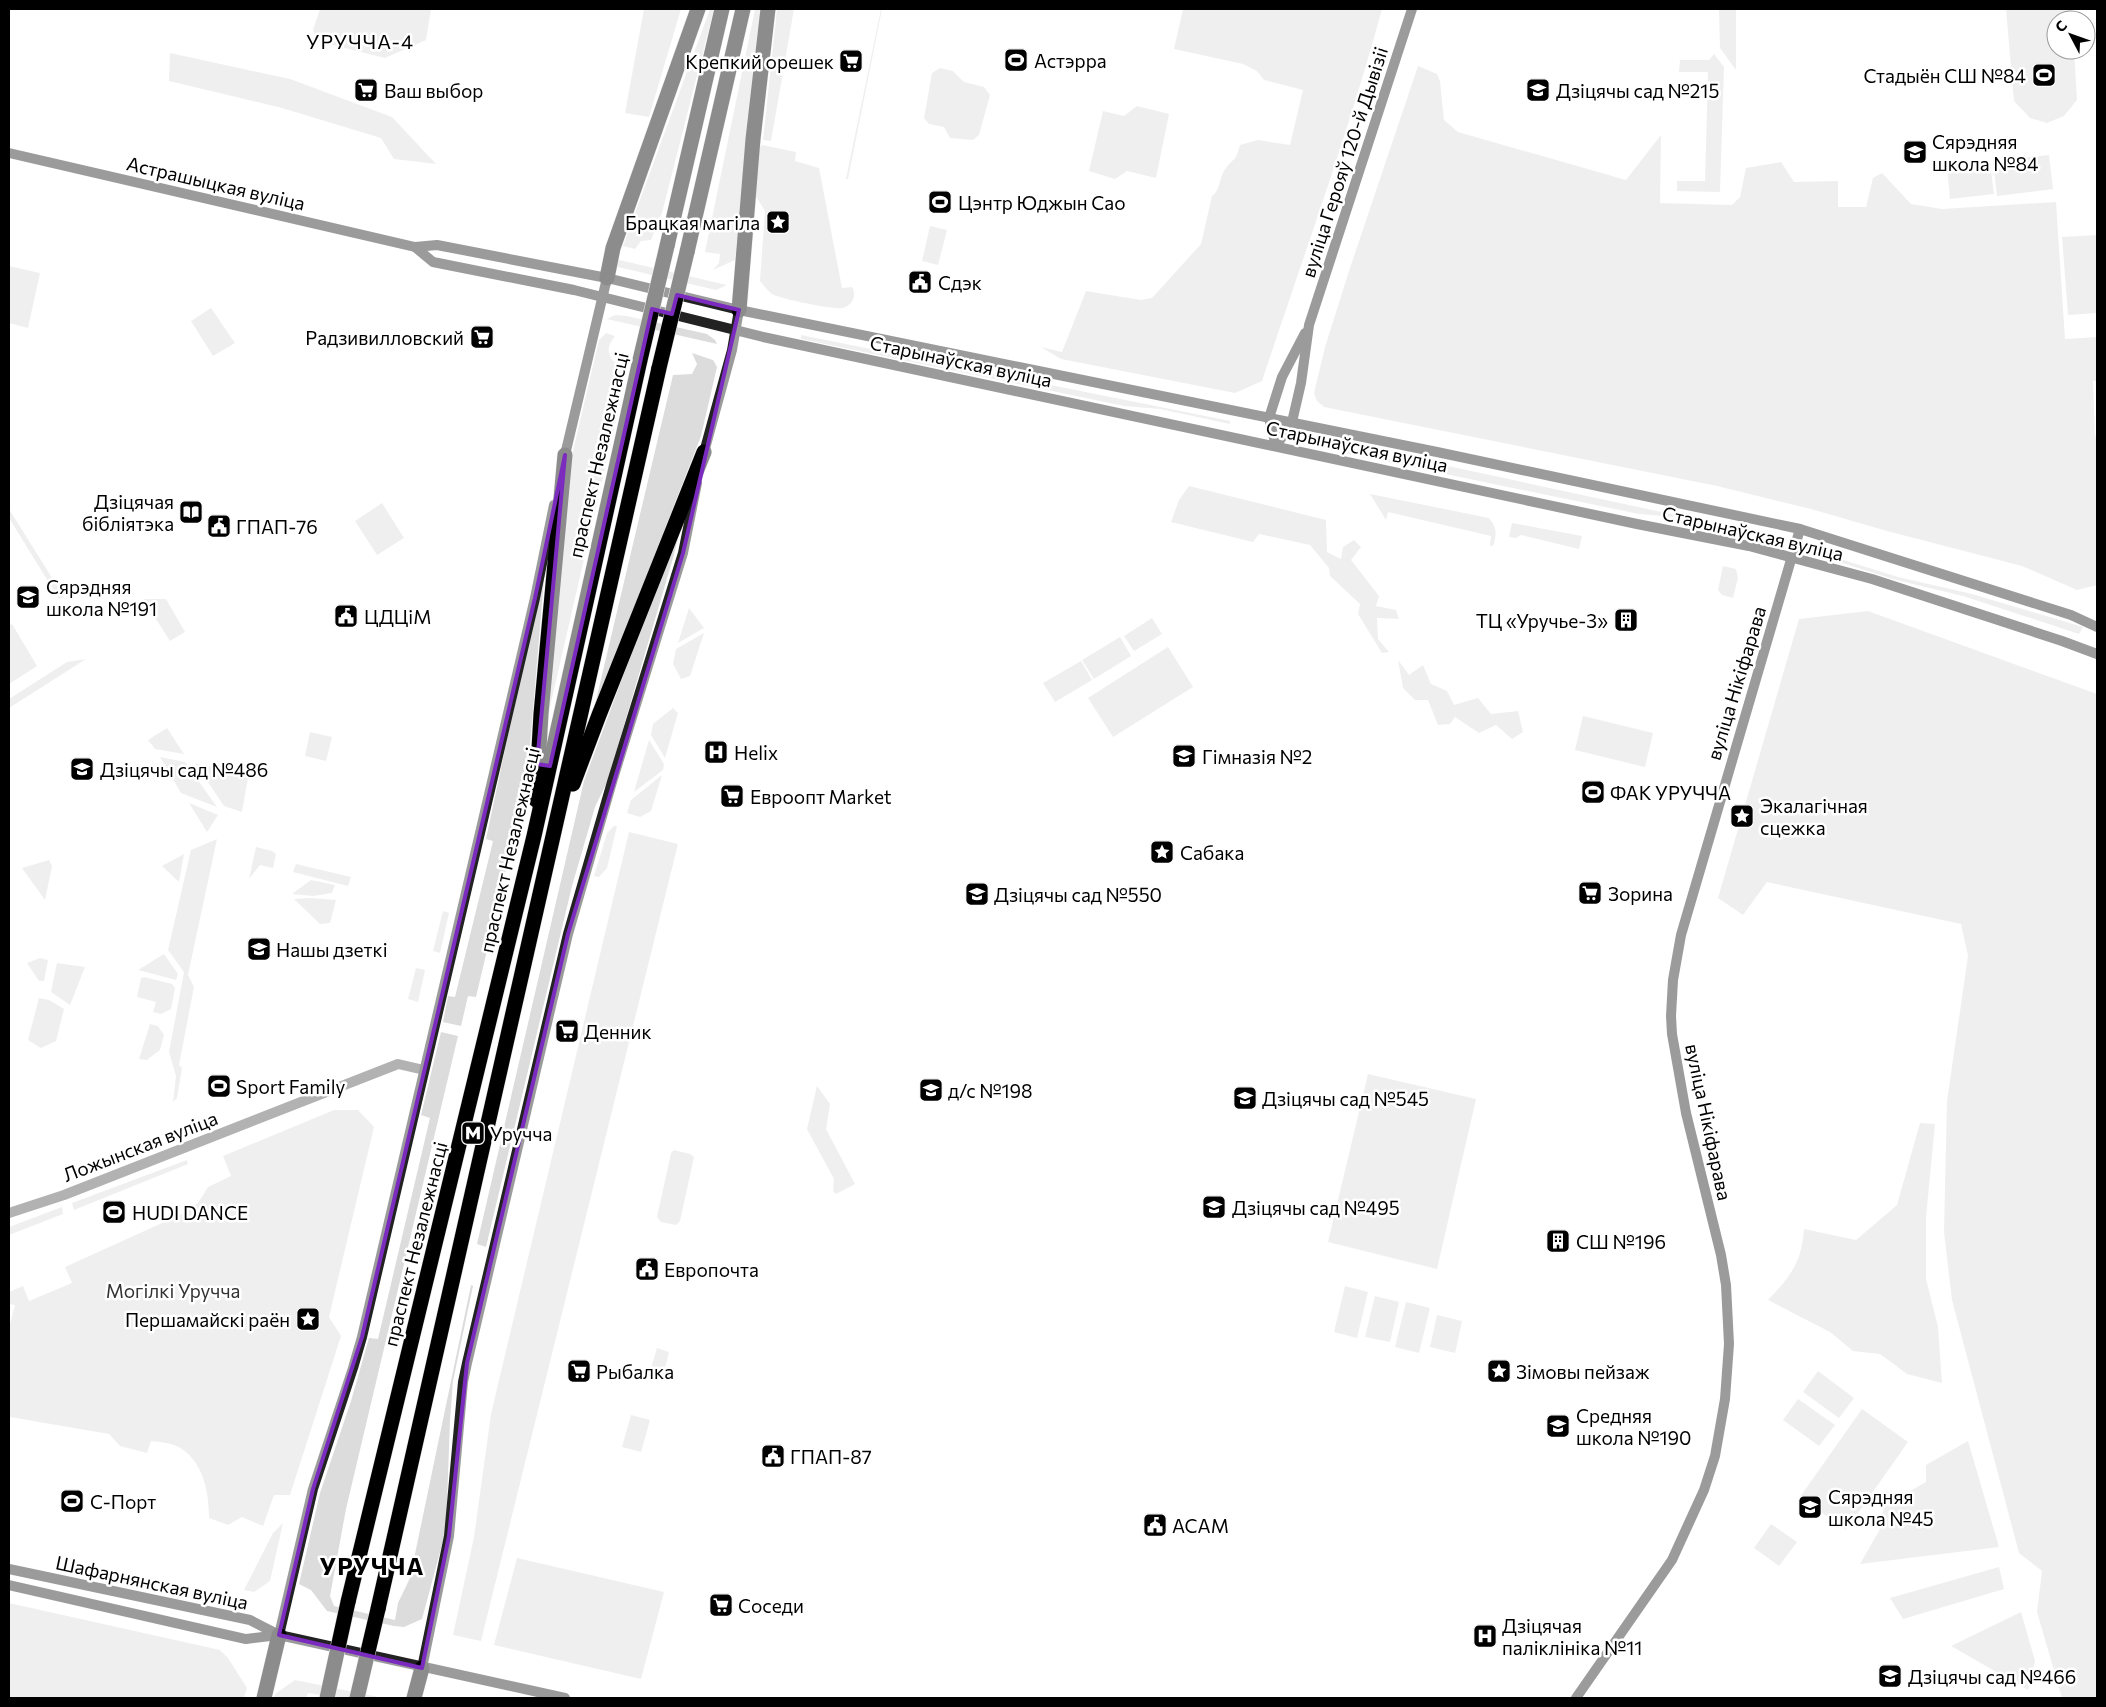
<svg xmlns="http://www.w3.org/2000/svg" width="2106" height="1707" font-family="Commissioner,sans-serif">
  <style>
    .green { fill: #dcdcdc }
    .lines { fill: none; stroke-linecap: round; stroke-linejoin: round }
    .highway-casing { stroke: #dbdbdb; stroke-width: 16 }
    .street { stroke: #555; stroke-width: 10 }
    .secondary { stroke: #222; stroke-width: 10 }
    .highway { stroke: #000; stroke-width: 15 }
    .highway-bridge-casing { stroke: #dbdbdb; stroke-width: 16; stroke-linecap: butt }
    .highway-bridge { stroke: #000; stroke-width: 15 }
    .marked { fill: none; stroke: #7b2cbf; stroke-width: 4; stroke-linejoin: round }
    .labels { text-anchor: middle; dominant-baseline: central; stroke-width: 5; stroke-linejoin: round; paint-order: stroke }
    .poi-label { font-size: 19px; fill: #000; stroke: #fff; text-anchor: start }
    .street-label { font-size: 19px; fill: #000; stroke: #fff }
    .park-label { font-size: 19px; fill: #333; stroke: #fff }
    .neighbourhood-label { font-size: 20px; letter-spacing: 1px; fill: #000; stroke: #fff }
    .district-label { font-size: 24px; font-weight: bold; letter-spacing: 1px; fill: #000; stroke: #fff }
  </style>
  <rect width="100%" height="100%" fill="#fff"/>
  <g class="green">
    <path d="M320,9h111l-5,31 -41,18 -68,-17 -4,-11z"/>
    <path d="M644,9h37l-32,108 -24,-4z"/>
    <path d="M710,9h4l-52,204 -11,27 -10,1 -6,8 -12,-3z"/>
    <path d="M755,9h6l-26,251 -22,10 6,-7 1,-9 -15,-2z"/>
    <path d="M777,9h17l-23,132 -8,-1z"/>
    <path d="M881,9h1l-34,170h-2z"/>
    <path d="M1183,9h199c-34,126 -79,248 -120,372l-27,12 -174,-34 -20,-12 21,5 24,-61 55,9 11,-2 49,-54 11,-48c9,-6 7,-20 14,-28 9,-12 9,-5 14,-23l18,-5 32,5 13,-55 -39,-10 -7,-9 -14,-7 -69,-15z"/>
    <path d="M1719,9h17v61l-16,-22z"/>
    <path d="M2006,9h65l1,11h-16v30h18l3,50 -13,16 -17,7 -17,-5 -16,-17z"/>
    <path d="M170,53l120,26 102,38 44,47 -42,-5 -13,-21 -99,-30 -113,-27z"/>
    <path d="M1714,54l10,13 -4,125 -43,-1v-10h28l3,-109h-29l1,-12h29z"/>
    <path d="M1418,66l19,8 3,7 4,39 14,12 168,48 35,-45 -1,68 72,2 8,-8 6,-29 35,-6 13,20 44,-1v26h28l7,-29 9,-5 29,31 31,5 114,-7 9,137 32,-2v44h-4l2,55 2,2v147l-20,5 -55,-24 -135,-35 -76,-22 -94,-23 -393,-79 -7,-6 -3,-8 11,-46 24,-76z"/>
    <path d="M940,68l13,3 11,11 20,5 6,8 -11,40 -6,5 -23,-2 -6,-11 -15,-3 -5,-6 8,-45z"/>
    <path d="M1137,106l32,8 -13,64 -29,-7 -12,8 -26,-8 14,-60 21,5z"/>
    <path d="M762,145l34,7 -1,9 24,7 23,120 10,-1c5,8 1,18 -9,21 -9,2 -61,-9 -69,-13 -6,-3 -10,-10 -14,-14l5,-70 -10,-16 2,-45z"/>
    <path d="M2049,155l4,34 -56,7 -4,-35z"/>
    <path d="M1990,162l4,32 -44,5 -3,-32z"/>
    <path d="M930,226l17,4 -9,35 -16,-4z"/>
    <path d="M2097,235v78l-29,2 -6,-78z"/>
    <path d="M615,259l112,26 -11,5 -98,-23z"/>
    <path d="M9,266l31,7 -12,55 -19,-5z"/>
    <path d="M211,308l24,35 -22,13 -22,-35z"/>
    <path d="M615,315l12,1 80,18 8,6 2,4 -110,-25z"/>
    <path d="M606,333l9,3c-7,9 -9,15 -2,25l9,3 3,17 -81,352 25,-265 30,-128z"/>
    <path d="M801,335l429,86v3l-70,-15 -36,-3 -323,-67z"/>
    <path d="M692,353l21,7 4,7 -16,69 -108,277 80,-338 19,-1 5,-10z"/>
    <path d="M1330,447l74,15 30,1 311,67v2l-70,-15 -36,-3 -310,-64z"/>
    <path d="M1189,486l137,34 1,32 14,7 2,-12 11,-7 7,7 -10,13 28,36 -3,10 20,4 3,9 -22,-1 1,21 11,13 -7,1 -24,-39 2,-10 -30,-28 -1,-8 -19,-23 -51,-11 -6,8 -82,-20 8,-22z"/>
    <path d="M1370,494l119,24c8,10 8,16 4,28h-3l1,-10 -103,-24 -2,8z"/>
    <path d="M382,503l22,35 -27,17 -22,-34z"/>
    <path d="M686,507l-13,51 -65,222 -13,27 -23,79 -86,361 -9,-3 107,-463z"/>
    <path d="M9,509l55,88 -5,2 -50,-81z"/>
    <path d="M1512,523l70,13 -3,13 -58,-14 -5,3 -7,-1z"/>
    <path d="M546,556l-19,225 -51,216 -8,-1 -7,30 -18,-4 5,-26 7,1 38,-156 -7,-2z"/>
    <path d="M1837,558l61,19 74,17 111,33 -4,7 -116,-38 -67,-16 -60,-19z"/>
    <path d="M1723,566l13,3 2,9 -5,20 -11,-3 -4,-5z"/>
    <path d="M143,599h23l19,33 -15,9z"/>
    <path d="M689,608l15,20 -26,15z"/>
    <path d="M1868,611l229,83v1004h-35l-25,-86 5,-41 -23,-18 -67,-253 -8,-68 3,-131 21,-145 -7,-32 -194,-42 -24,33 -25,-17 81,-279z"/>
    <path d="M1152,618l10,16 -28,17 -10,-15z"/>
    <path d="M12,624l25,42 -28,18v-58z"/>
    <path d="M704,633l-14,43 -9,3 -8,-15 3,-15z"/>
    <path d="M1120,637l11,19 -37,23 -12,-19z"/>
    <path d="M1168,647l25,40 -80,50 -25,-39z"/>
    <path d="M86,659l-77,49v-9l58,-37z"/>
    <path d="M1398,660l11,15 14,-10 8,19 16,7 7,14 24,-7 13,16 27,-3 5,21 -11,7 -16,-14 -17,8 -24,-16 -5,7 -12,1 -10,-25h-13l-12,-12z"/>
    <path d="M1081,661l11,19 -37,22 -12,-19z"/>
    <path d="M673,708l5,5 -13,45 -14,-23 2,-11z"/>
    <path d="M1583,716l70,17 -8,34 -70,-17z"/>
    <path d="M167,728l17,26 -29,-5 -7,-9z"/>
    <path d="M310,732l22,5 -6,24 -21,-5z"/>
    <path d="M649,740l15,24 -1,6 -29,22z"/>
    <path d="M160,757l25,5 32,45 -36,-14z"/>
    <path d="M195,763l53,14 -6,35 -18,-6z"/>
    <path d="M662,775l-11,36 -11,6 -13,-4 4,-13z"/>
    <path d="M189,803l29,12 -11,17z"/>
    <path d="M614,826h3l-10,42 -8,9 -5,-1 13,-43z"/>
    <path d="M629,832l49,12 -197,797 -28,-6 21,-98 17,-123z"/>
    <path d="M217,839l-29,136 6,12 -15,78 3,3 -5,30 -4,4 3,-26 -7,-24 15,-80 -16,-22 23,-100z"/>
    <path d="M256,847l16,4 4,3 -3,14 -13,-3 -11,14z"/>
    <path d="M184,854l-5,28 -17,-16z"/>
    <path d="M49,860l3,6 -7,34 -23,-32z"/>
    <path d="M296,864l55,13 -3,9 -55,-14z"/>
    <path d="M311,880l24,5 -3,8 -19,3 -21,-2z"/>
    <path d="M310,898l26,2 -6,23 -10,1 -26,-25z"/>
    <path d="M443,911l6,2 -9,40 -7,-2z"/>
    <path d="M164,954l14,20 -2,6 -38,-10z"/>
    <path d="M40,958l8,2 -4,21h-5l-12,-18z"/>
    <path d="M57,963l28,4 -15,38 -19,-13z"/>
    <path d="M416,968l9,2 -7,32 -10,-3z"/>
    <path d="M144,977l28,7 3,4 -4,21 -10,5 -8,-2 3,-10 -19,-5 4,-19z"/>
    <path d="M39,998l10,2 15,9 -8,32 -15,7 -13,-8z"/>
    <path d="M150,1024l8,2 6,9 -4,15 -13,10 -8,-1z"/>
    <path d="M441,1032l17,4 -112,473 -16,87 4,10 61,14 3,-17 12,-25 61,-293 2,1 -20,95 -3,40 -4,109 -24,89 -18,8 -10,-1 -67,-15 -16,-21 -12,-6 21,-91 31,-92 18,-63 9,1 52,-221 -9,-3z"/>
    <path d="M1368,1074l108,25 -39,170 -109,-27z"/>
    <path d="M817,1086l13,18 -4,25 29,55 -19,10 -3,-3 1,-12 -27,-50z"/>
    <path d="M334,1110h24l16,17 -45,190 12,19 -51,159h-16l-11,31 -21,-9 -14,8 -19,-7c0,-24 -5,-54 -27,-69 -9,-6 -21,-7 -31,-8l-4,12 -27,-7 -11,-12 -99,-17 -1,4v-93l6,-23 -6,-1v-12l14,-6 6,15 43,-18 -7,-16 117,-53 16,-11 10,-16 23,-11 -8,-20z"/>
    <path d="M1920,1123l15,1 -9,93v62l12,48 4,56 -35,-9 -27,-20 -27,-3 -23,-19 -62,-32c22,-23 34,-38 36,-71l52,11 41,-35z"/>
    <path d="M674,1150l16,4 4,3 -14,64 -4,4 -15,-3 -4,-5 14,-64z"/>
    <path d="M187,1160l1,4 -114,46 -2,-7z"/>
    <path d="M62,1207l1,7 -54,21v-8z"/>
    <path d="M1345,1286l23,6 -11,46 -23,-6z"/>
    <path d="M1375,1296l24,6 -9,40 -25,-5z"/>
    <path d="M1406,1302l24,6 -11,45 -24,-6z"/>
    <path d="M1437,1315l25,6 -7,32 -25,-6z"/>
    <path d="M657,1348l12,4 -5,20 -13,-4z"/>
    <path d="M1818,1371l36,27 -15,20 -36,-26z"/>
    <path d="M1798,1399l37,26 -16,21 -36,-26z"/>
    <path d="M1862,1409l46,33 -62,88 -46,-33z"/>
    <path d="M631,1415l19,5 -9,32 -19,-5z"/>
    <path d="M1968,1441l31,106 -139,17 19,-33 5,-25 42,-24v-17z"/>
    <path d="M283,1523l-13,58 -16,11 -10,-2 29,-57z"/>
    <path d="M1771,1524l26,18 -18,24 -25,-18z"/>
    <path d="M517,1558l147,34 -23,87 -147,-34z"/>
    <path d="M1999,1567l5,22 -101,30 -13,-21z"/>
    <path d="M9,1603l211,47 8,8 19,30 -3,10h-235z"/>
    <path d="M2021,1612l14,49 -7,29 -77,-44z"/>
    <path d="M295,1680l79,16 7,2h-43l-30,-5 -2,5h-32l1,-4z"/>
  </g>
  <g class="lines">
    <g class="highway-casing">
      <g id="highway">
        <path d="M667,246l55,-237"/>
        <path d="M687,252l56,-243"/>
        <path d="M607,278l6,-30 85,-239"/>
        <path d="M739,310l14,-171 15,-130"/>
        <path d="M573,784l26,-69 105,-263"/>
        <path d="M536,800l5,-86 24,-259"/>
        <path d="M348,1602l186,-766 106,-476"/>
        <path d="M378,1609l281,-1241"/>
        <path d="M264,1698l15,-63"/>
        <path d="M414,1698l8,-30"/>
      </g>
    </g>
    <path class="street" d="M9,1213l55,-18 334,-131 26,6"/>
    <g class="secondary">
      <path d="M9,153l406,94 22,-2 170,33 132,32 698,142 363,77 271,86 26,12"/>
      <path d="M415,247l18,15 141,28 189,47 874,187 112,22 123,33 190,62 35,13"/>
      <path d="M1269,418l13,-41 23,-44"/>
      <path d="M1269,418l7,28"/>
      <path d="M1276,446l16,-24 9,-39 8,-58 103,-316"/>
      <path d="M703,456l29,-106 7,-40"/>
      <path d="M564,459l43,-181"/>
      <path d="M9,1569l241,51 29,15 286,63"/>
      <path d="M9,1585l237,54 33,-4"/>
      <path d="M279,1635l34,-146 40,-121 9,-31 173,-739 19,-93"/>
      <path d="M422,1668l27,-132 14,-154 4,-19 101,-429 44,-152 71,-229 14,-70"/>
      <path d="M1576,1698l96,-138 32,-70 11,-34 10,-57 4,-55 -3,-59 -5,-30 -35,-142 -14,-79 -1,-18 2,-36 8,-45 119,-406"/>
    </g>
    <use href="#highway" class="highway"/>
    <g class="highway-bridge-casing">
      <g id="highway-bridge">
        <path d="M640,360l27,-114"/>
        <path d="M659,368l28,-116"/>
        <path d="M327,1698l21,-96"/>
        <path d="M357,1698l21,-89"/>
      </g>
    </g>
    <use href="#highway-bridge" class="highway-bridge"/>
  </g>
  <path d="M0 0H2106V1707H0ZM677,295l62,15 -56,243 -115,381 -101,429 -18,173 -27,132 -143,-33 34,-146 49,-152 173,-739 30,-143 -28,309 13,2 102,-457 20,5z" fill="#fff" fill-opacity=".55" fill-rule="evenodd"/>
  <path class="marked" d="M677,295l62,15 -56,243 -115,381 -101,429 -18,173 -27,132 -143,-33 34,-146 49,-152 173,-739 30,-143 -28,309 13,2 102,-457 20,5z"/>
  <defs>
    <g id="stadium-square" transform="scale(1.25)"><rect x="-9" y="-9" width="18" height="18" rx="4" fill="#000" stroke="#fff"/><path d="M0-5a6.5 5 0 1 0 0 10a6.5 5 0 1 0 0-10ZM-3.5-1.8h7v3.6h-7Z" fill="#fff"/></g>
    <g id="supermarket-square" transform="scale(1.25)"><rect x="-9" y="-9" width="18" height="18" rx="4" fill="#000" stroke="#fff"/><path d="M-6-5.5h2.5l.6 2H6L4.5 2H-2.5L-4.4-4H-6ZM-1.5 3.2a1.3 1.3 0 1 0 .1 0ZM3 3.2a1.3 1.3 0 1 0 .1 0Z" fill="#fff"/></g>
    <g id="school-square" transform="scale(1.25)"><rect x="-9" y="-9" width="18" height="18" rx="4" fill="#000" stroke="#fff"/><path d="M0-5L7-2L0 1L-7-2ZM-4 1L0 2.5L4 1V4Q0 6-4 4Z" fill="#fff"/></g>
    <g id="sight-square" transform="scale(1.25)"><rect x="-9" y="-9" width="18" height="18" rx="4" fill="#000" stroke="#fff"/><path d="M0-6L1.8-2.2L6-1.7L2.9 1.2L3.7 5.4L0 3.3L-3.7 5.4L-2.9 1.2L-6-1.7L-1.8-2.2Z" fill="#fff"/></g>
    <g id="civic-square" transform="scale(1.25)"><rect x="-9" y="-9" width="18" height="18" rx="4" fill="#000" stroke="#fff"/><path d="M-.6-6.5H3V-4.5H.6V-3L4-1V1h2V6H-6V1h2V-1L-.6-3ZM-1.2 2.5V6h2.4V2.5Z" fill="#fff"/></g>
    <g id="library-square" transform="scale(1.25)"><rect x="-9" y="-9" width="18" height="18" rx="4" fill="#000" stroke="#fff"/><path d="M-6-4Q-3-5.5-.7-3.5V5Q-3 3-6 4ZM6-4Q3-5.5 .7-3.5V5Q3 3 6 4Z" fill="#fff"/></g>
    <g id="building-square" transform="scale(1.25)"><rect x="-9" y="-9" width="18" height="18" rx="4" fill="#000" stroke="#fff"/><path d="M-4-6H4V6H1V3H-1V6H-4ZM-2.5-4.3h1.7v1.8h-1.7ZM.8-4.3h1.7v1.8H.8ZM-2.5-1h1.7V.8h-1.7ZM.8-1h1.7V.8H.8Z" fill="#fff"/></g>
    <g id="hospital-square" transform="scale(1.25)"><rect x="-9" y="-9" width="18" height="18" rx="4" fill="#000" stroke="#fff"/><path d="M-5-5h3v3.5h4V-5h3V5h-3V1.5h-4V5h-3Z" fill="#fff"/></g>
    <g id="metro-square" transform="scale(1.25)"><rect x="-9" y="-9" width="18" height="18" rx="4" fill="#000" stroke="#fff"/><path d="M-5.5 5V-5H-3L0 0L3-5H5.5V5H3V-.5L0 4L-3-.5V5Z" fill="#fff"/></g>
  </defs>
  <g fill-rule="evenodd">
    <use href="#stadium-square" x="1016" y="60"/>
    <use href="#supermarket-square" x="851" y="61"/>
    <use href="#stadium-square" x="2044" y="75"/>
    <use href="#supermarket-square" x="366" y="90"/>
    <use href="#school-square" x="1538" y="90"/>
    <use href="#school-square" x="1915" y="152"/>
    <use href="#stadium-square" x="940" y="202"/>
    <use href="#sight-square" x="778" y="222"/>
    <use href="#civic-square" x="920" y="282"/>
    <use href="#supermarket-square" x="482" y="337"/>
    <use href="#library-square" x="191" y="512"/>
    <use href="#civic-square" x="219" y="526"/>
    <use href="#school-square" x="28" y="597"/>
    <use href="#civic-square" x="346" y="616"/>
    <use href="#building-square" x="1626" y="620"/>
    <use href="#hospital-square" x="716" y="752"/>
    <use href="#school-square" x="1184" y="756"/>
    <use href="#school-square" x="82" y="769"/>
    <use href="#stadium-square" x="1593" y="792"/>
    <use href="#supermarket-square" x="732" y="796"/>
    <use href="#sight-square" x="1742" y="816"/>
    <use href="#sight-square" x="1162" y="852"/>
    <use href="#supermarket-square" x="1590" y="893"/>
    <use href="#school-square" x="977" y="894"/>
    <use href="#school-square" x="259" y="949"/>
    <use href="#supermarket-square" x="567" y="1031"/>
    <use href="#stadium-square" x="219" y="1086"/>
    <use href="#school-square" x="931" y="1090"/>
    <use href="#school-square" x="1245" y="1098"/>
    <use href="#metro-square" x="473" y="1133"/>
    <use href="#school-square" x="1214" y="1207"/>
    <use href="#stadium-square" x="114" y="1212"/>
    <use href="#building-square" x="1558" y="1241"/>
    <use href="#civic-square" x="647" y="1269"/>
    <use href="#sight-square" x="308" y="1319"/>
    <use href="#supermarket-square" x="579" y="1371"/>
    <use href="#sight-square" x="1499" y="1371"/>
    <use href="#school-square" x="1558" y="1426"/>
    <use href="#civic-square" x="773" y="1456"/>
    <use href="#stadium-square" x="72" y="1501"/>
    <use href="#school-square" x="1810" y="1507"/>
    <use href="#civic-square" x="1155" y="1525"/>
    <use href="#supermarket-square" x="721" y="1605"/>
    <use href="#hospital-square" x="1485" y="1636"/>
    <use href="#school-square" x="1890" y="1676"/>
  </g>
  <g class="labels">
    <g class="poi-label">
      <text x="1034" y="60">Астэрра</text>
      <text x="834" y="61" text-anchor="end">Крепкий орешек</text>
      <text x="2026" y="75" text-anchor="end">Стадыён СШ №84</text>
      <text x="384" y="90">Ваш выбор</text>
      <text x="1556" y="90">Дзіцячы сад №215</text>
      <text x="1932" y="141">Сярэдняя<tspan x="1932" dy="22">школа №84</tspan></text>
      <text x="958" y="202">Цэнтр Юджын Сао</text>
      <text x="760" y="222" text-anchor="end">Брацкая магіла</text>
      <text x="938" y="282">Сдэк</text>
      <text x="464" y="337" text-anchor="end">Радзивилловский</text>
      <text x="174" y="501" text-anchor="end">Дзіцячая<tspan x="174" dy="22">бібліятэка</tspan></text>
      <text x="236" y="526">ГПАП-76</text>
      <text x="46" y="586">Сярэдняя<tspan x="46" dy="22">школа №191</tspan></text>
      <text x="364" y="616">ЦДЦіМ</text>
      <text x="1608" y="620" text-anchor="end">ТЦ «Уручье-3»</text>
      <text x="734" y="752">Helix</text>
      <text x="1202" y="756">Гімназія №2</text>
      <text x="100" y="769">Дзіцячы сад №486</text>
      <text x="1610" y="792">ФАК УРУЧЧА</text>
      <text x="750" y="796">Евроопт Market</text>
      <text x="1760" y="805">Экалагічная<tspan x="1760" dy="22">сцежка</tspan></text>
      <text x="1180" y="852">Сабака</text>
      <text x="1608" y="893">Зорина</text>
      <text x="994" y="894">Дзіцячы сад №550</text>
      <text x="276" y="949">Нашы дзеткі</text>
      <text x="584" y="1031">Денник</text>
      <text x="236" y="1086">Sport Family</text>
      <text x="948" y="1090">д/с №198</text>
      <text x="1262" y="1098">Дзіцячы сад №545</text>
      <text x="490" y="1133">Уручча</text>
      <text x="1232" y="1207">Дзіцячы сад №495</text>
      <text x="132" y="1212">HUDI DANCE</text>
      <text x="1576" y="1241">СШ №196</text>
      <text x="664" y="1269">Европочта</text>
      <text x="290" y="1319" text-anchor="end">Першамайскі раён</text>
      <text x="596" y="1371">Рыбалка</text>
      <text x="1516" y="1371">Зімовы пейзаж</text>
      <text x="1576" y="1415">Средняя<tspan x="1576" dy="22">школа №190</tspan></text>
      <text x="790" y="1456">ГПАП-87</text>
      <text x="1828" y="1496">Сярэдняя<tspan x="1828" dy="22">школа №45</tspan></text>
      <text x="90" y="1501">С-Порт</text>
      <text x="1172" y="1525">АСАМ</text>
      <text x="738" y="1605">Соседи</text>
      <text x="1502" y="1625">Дзіцячая<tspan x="1502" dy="22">паліклініка №11</tspan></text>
      <text x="1908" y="1676">Дзіцячы сад №466</text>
    </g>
    <g class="street-label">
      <text transform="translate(1344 162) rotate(-72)">вуліца Герояў 120-й Дывізіі</text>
      <text transform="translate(216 183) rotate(13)">Астрашыцкая вуліца</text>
      <text transform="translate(961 361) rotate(12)">Старынаўская вуліца</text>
      <text transform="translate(1357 446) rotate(12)">Старынаўская вуліца</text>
      <text transform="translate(598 455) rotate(-77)">праспект Незалежнасці</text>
      <text transform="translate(1753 533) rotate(13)">Старынаўская вуліца</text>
      <text transform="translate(1736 683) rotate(-73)">вуліца Нікіфарава</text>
      <text transform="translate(509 850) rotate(-77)">праспект Незалежнасці</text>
      <text transform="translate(1709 1122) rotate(78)">вуліца Нікіфарава</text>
      <text transform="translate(140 1146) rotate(-21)">Ложынская вуліца</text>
      <text transform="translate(415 1244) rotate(-76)">праспект Незалежнасці</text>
      <text transform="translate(152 1582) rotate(12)">Шафарнянская вуліца</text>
    </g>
    <g class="park-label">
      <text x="173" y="1290">Могілкі Уручча</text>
    </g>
    <g class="neighbourhood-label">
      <text x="360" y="41">УРУЧЧА-4</text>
    </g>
    <g class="district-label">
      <text x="372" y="1565">УРУЧЧА</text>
    </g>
  </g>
  <rect width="2106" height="1707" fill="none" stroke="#000000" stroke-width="20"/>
  <g transform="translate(2071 35) rotate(311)"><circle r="24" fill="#ffffff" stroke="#999999"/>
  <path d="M0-4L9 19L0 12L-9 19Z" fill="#000000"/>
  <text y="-8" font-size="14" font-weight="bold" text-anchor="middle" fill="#000000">С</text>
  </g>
</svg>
